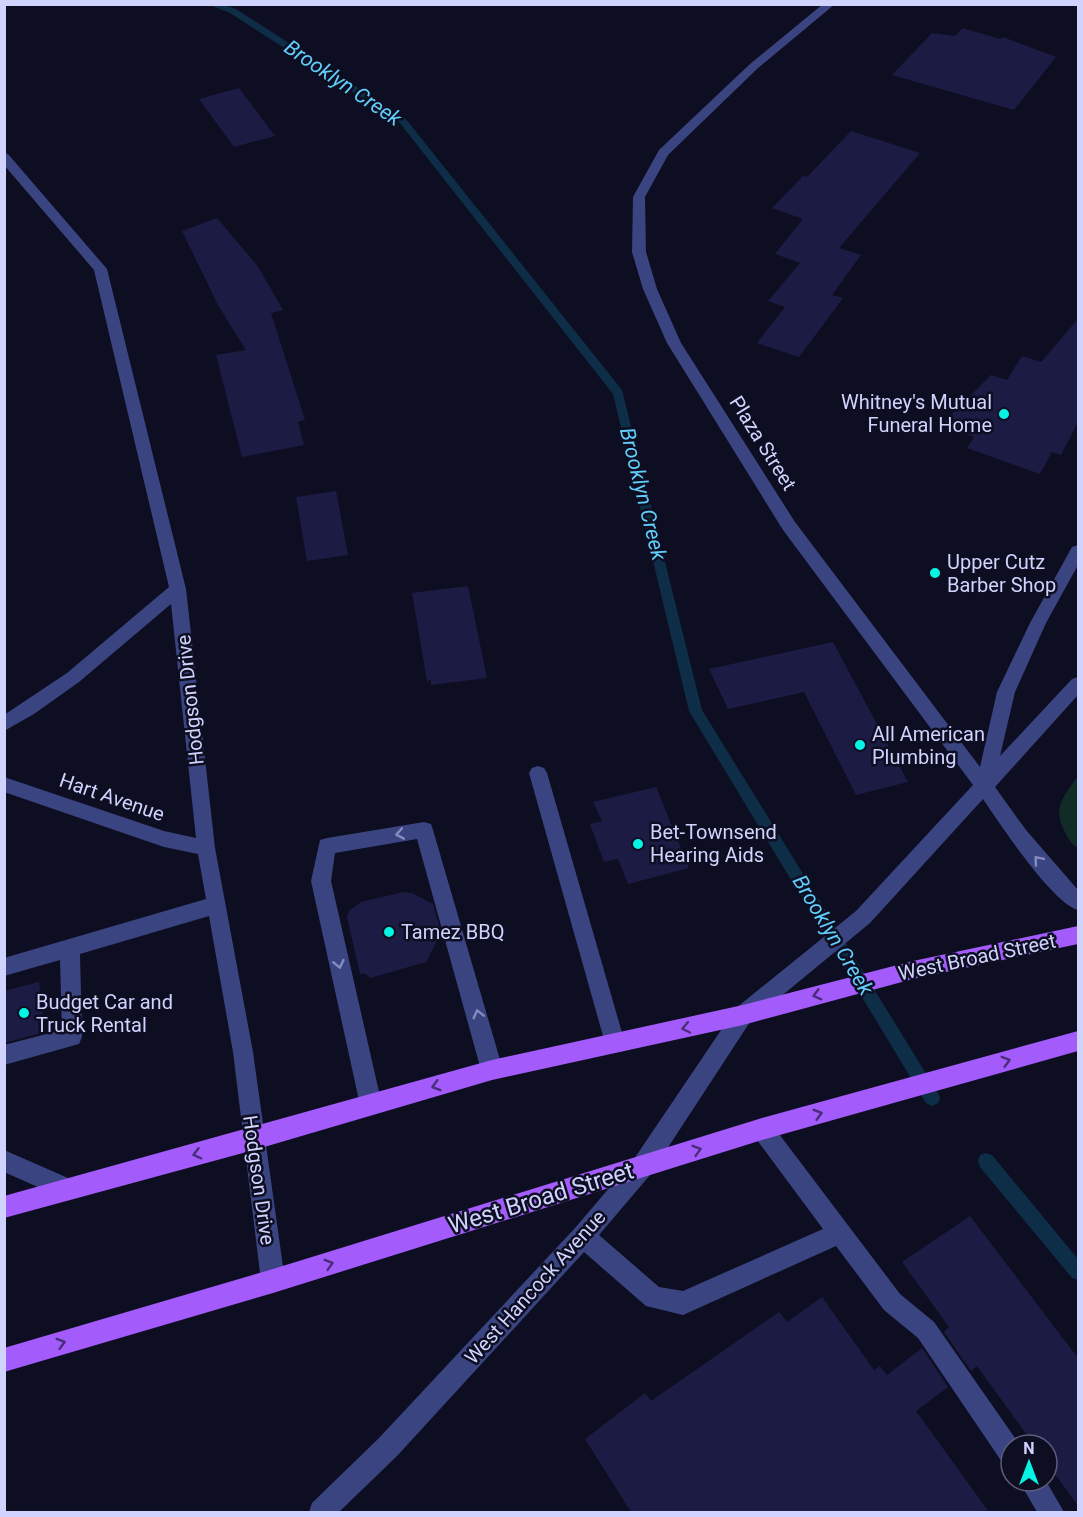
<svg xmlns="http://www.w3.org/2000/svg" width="1083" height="1517" font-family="Roboto,sans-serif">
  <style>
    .green { fill: #112c26 }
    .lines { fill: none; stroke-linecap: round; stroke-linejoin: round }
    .stream { fill: #0e2d47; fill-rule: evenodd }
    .building { fill: #1c1b43 }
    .minor { fill: #3a4480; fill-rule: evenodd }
    .major { fill: #a35bfb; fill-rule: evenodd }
    .oneway { stroke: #858cbf }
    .oneway2 { stroke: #4a2d79 }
    .poi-dot { fill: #06f4e3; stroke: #0e0e22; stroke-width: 2 }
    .labels { text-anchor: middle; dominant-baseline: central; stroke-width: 5; stroke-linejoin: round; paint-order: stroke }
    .poi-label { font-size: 20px; fill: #d0d3fe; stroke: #0e0e22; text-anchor: start }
    .street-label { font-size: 20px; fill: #d0d3fe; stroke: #0e0e22 }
    .water-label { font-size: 21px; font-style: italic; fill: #61cefb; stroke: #0e0e22 }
    .near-street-label { font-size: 24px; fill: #d0d3fe; stroke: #0e0e22 }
  </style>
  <rect width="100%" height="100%" fill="#0e0e22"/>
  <path class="green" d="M1078,776v72c-7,-4 -10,-10 -14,-18 -12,-23 1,-35 14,-54z"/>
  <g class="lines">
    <g class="stream">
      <path d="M207,4h14l15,5 169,109 217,272 80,320 236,383 2,5 -2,5 -6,3 -6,-3 -237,-392 -76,-317 -214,-272 -169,-109z"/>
      <path d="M986,1153l6,2 86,104v21l-6,-2 -92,-111 -2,-6 2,-6z"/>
    </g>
  </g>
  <g class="building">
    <path d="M963,28l37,11 3,-2 53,20 -42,53 -122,-35 40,-42 23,3z"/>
    <path d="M239,88l36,48 -41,11 -35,-48z"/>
    <path d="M851,131l69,22 -81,95 22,7 -29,40 11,3 -44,59 -42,-14 28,-36 -17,-6 32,-38 -25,-9 28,-35 -31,-11 31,-32 4,1z"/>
    <path d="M217,218l40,47 26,45 -12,3 34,107 -7,2 6,23 -62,12 -26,-102 30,-5 -27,-43 -37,-76z"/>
    <path d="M1078,319v103l-17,33 -9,-3 -12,22 -73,-26 7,-11 -33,-12 50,-50 16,5 15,-24 19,6z"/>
    <path d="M336,491l12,64 -41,6 -11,-64z"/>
    <path d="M468,586l19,92 -56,7v-5l-4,1 -15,-88z"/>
    <path d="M833,642l75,140 -52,13 -52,-103 -76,17 -19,-40z"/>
    <path d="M656,787l33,81 -61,16 -10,-25 -14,3 -14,-38 12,-3 -9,-19z"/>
    <path d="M403,892l9,1 21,11 10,36 -6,1 -11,21 -56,16 -4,-4h-6l-13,-57 2,-6 12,-9z"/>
    <path d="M39,982l6,50 -41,11v-52z"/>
    <path d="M970,1216l108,142v148l-31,-43v-18h-13l-57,-79 -6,5 -27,-39 5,-5 -47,-65z"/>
    <path d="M822,1297l52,73 6,-4 7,9 35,-27 26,39 -32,24 73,101h-358l-46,-73 60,-46 6,8 128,-89 8,10z"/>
  </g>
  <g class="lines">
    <g class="minor">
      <path d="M823,4h12l-77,64 -90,87 -23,42 1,55 11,37 24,54 114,179 185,245 17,-75 33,-69 42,-76 6,-2v20l-32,58 -31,69 -15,64 72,-77 6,-2v18l-83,92 31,43 52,60v20c-26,-7 -78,-86 -95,-111l-113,124 -120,99 -100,153 -51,60 60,52 24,4 140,-62 -69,-93 -3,-7 3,-7 8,-4 8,4 130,172 34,28 86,123h-9v20l-9,-3 -84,-124 -34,-28 -48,-64 -153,69 -37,-9 -62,-54 -187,204 -58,56h-30l3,-9 67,-65 196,-210 59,-69 102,-151 120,-97 117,-126 -190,-255 -116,-187 -24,-54 -11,-37 1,-55 26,-47 91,-86z"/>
      <path d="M4,153l4,1 99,115 79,320 29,259 38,204 32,229 -4,8 -8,4 -8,-4 -4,-8 -28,-229 -24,-136 -129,38 2,83 -3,7 -75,21v-20l58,-15 -2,-70 -56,16v-18l202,-59 -8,-45 -34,-7 -160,-55v-15l160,54 32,7 -25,-234 -92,78 -45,32 -30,17v-16l63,-42 102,-86 -75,-317 -90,-105z"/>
      <path d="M538,766l6,2 3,5 78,270 -3,7 -7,3 -7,-3 -3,-7 -76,-270 3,-5z"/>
      <path d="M424,822l7,2 2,6 70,240 -4,7 -7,3 -7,-3 -4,-7 -64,-231 -82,14 -4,28 51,224 -3,7 -8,3 -8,-3 -3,-7 -49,-224 9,-41 7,-2z"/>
      <path d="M4,1150l71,31 3,8 -3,8 -8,3 -63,-28z"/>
      <path d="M1019,1481h27l18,31h-27z"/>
    </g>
    <g class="major">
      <path d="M1078,926v18l-165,35 -170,46 -251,55 -238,70 -250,68v-22l488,-136 251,-55 170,-44z"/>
      <path d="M1078,1031v20l-316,89 -489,153 -269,79v-24l269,-79 489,-151z"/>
    </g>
  </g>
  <defs><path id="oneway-chevron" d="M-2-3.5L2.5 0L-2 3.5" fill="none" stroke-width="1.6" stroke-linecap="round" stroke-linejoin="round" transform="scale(1.5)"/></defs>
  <g class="oneway">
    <use href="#oneway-chevron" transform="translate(400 834) rotate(170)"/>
    <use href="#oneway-chevron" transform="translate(1038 860) rotate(-130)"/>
    <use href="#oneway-chevron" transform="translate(339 964) rotate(78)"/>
    <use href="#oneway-chevron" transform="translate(478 1014) rotate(-104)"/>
  </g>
  <g class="oneway2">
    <use href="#oneway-chevron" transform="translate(817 995) rotate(165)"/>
    <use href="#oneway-chevron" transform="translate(686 1028) rotate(168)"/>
    <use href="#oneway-chevron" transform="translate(1006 1061) rotate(-16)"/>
    <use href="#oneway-chevron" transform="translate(436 1086) rotate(164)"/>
    <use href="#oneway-chevron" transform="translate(818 1114) rotate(-16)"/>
    <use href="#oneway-chevron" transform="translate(697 1150) rotate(-17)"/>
    <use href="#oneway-chevron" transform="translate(197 1154) rotate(165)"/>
    <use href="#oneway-chevron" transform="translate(329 1264) rotate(-17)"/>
    <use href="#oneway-chevron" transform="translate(61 1343) rotate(-16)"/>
  </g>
  <g class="poi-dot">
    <circle cx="1004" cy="414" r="6"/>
    <circle cx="935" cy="573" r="6"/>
    <circle cx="860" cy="745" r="6"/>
    <circle cx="638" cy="844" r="6"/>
    <circle cx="389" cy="932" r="6"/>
    <circle cx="24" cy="1013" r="6"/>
  </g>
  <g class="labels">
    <g class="poi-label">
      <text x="992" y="402" text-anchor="end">Whitney's Mutual<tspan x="992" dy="23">Funeral Home</tspan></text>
      <text x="947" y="562">Upper Cutz<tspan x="947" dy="23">Barber Shop</tspan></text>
      <text x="872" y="734">All American<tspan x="872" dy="23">Plumbing</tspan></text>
      <text x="650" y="832">Bet-Townsend<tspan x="650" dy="23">Hearing Aids</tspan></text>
      <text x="401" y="932">Tamez BBQ</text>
      <text x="36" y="1002">Budget Car and<tspan x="36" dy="23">Truck Rental</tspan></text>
    </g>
    <g class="street-label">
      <text transform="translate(763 443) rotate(58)">Plaza Street</text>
      <text transform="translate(190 700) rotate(-96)">Hodgson Drive</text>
      <text transform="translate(112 797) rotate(19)">Hart Avenue</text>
      <text transform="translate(977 957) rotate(-12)">West Broad Street</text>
      <text transform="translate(259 1180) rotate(82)">Hodgson Drive</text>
      <text transform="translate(535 1287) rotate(-48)">West Hancock Avenue</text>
    </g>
    <g class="water-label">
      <text transform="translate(343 83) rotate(34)">Brooklyn Creek</text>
      <text transform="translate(643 494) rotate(76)">Brooklyn Creek</text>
      <text transform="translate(833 935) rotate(59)">Brooklyn Creek</text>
    </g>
    <g class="near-street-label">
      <text transform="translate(541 1198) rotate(-17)">West Broad Street</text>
    </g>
  </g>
  <rect width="1083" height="1517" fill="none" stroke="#d0d3fe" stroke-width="12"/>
  <g transform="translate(1029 1463)"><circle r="28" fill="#0e0e22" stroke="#5c5d7a" stroke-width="1.5"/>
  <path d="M0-4.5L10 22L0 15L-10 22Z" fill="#06f4e3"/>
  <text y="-9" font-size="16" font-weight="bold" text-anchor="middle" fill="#d0d3fe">N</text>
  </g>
</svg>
